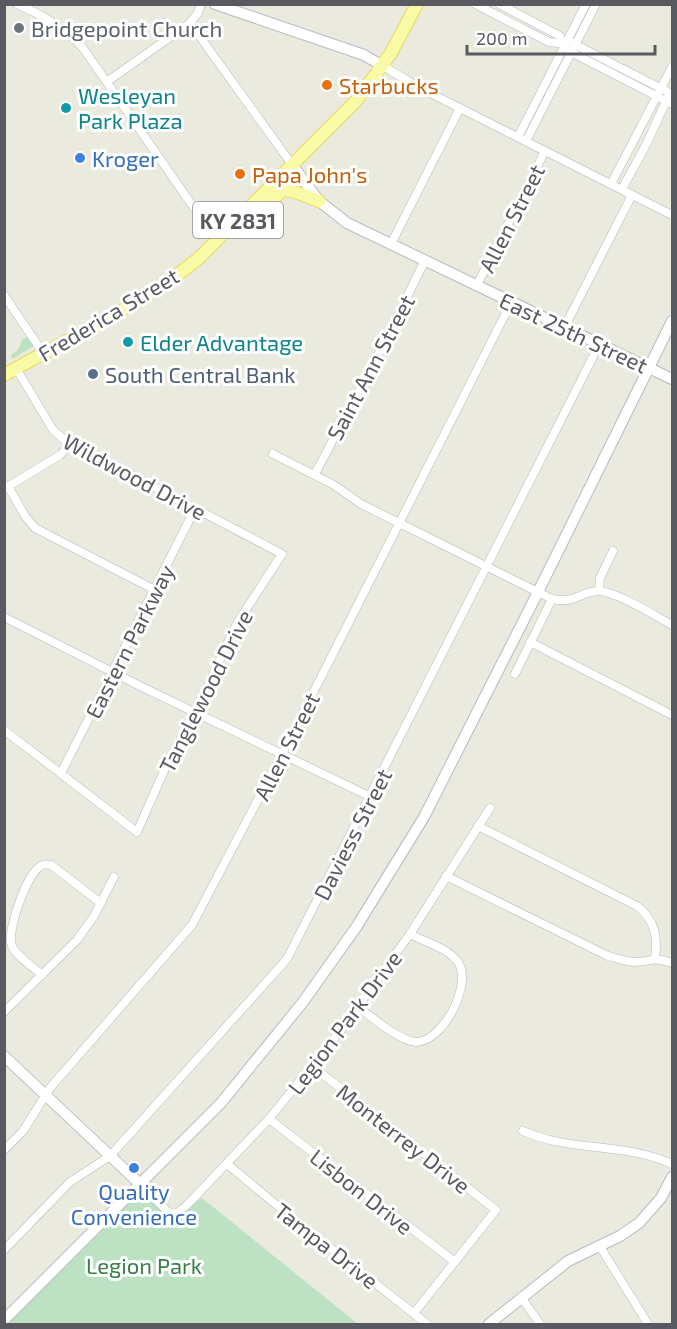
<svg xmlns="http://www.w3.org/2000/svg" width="677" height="1329" font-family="'Exo 2',sans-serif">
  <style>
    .green { fill: #bce2c3 }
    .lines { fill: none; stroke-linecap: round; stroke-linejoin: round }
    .street-casing { stroke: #b7b8be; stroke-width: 9 }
    .secondary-casing { stroke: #b8bac1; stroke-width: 12 }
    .primary-casing { stroke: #e9d95a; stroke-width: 14 }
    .street { stroke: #fff; stroke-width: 8 }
    .secondary { stroke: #fff; stroke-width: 10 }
    .primary { stroke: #f9faa5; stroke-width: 12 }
    .worship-dot { fill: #6b7280; stroke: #fff; stroke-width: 2 }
    .food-dot { fill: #e8710a; stroke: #fff; stroke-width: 2 }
    .culture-dot { fill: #0f9aa8; stroke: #fff; stroke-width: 2 }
    .shop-dot { fill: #3f7fe0; stroke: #fff; stroke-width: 2 }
    .service-dot { fill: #5c6f8a; stroke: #fff; stroke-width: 2 }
    .labels { text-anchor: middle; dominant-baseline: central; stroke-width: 6; stroke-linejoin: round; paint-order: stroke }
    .shield { fill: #fff; stroke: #8a8c90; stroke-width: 1.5 }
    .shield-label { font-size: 21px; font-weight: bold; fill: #585a60 }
    .worship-label { font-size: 22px; fill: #5b616d; stroke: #fff; text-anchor: start }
    .food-label { font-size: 22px; fill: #c56008; stroke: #fff; text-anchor: start }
    .culture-label { font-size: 22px; fill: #0d838f; stroke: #fff; text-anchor: start }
    .shop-label { font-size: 22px; fill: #366cbe; stroke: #fff; text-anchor: start }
    .street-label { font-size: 22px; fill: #585a60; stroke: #fff }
    .service-label { font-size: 22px; fill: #4e5e75; stroke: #fff; text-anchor: start }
    .park-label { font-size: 22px; fill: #387f48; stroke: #fff }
  </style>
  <rect width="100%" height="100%" fill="#ebeadf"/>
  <g class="green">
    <path d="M29,336l5,10 -22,13 -1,-4 7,-5 5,-11z"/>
    <path d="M140,1184l36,30 26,-16 156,126h-353z"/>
  </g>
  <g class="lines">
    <g class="street-casing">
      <g id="street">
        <path d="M17,4c25,11 47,23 66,44l134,193"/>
        <path d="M475,4l74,38 17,2"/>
        <path d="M499,4l61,32 1,6"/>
        <path d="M190,23l103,143"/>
        <path d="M572,43l100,51"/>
        <path d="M567,50l105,54"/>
        <path d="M383,66l35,21 254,128"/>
        <path d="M108,81l82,-58 8,-10 3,-9"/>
        <path d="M518,137l68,-133"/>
        <path d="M526,141l70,-137"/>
        <path d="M611,184l61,-117"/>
        <path d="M622,189l24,-44 22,-48"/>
        <path d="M391,244l69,-136"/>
        <path d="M477,285l68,-134"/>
        <path d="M4,295l39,58"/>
        <path d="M564,328l68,-133"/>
        <path d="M273,454l61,31 27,19 191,95c23,5 27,-7 46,-8 18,0 57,25 74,34"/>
        <path d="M315,474l78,-148 32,-66"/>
        <path d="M8,486l17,30 10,12 120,62"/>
        <path d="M4,489l56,-34 10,-10"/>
        <path d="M599,591l1,-13 13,-27"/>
        <path d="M4,617l136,69 231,111"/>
        <path d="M530,642l142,73"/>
        <path d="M515,674l37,-75"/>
        <path d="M4,730l133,102 31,-70 28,-50 40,-87 46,-71 -141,-74 -71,-35 -17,-15 -37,-62"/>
        <path d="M61,773l134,-264"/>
        <path d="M478,826l159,80c18,14 21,31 18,52"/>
        <path d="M446,876l162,80c8,2 16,5 25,6 18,0 21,-6 39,1"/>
        <path d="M42,975c-9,-8 -25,-18 -30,-29 -6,-14 14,-68 26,-78 4,-4 7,-4 13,-3l50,38"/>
        <path d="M357,1006c15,11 42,35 59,36 27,0 57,-58 42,-80 -10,-14 -33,-20 -48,-28"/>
        <path d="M4,1012l73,-72 17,-24 20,-39"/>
        <path d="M312,1066l184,144 -82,103"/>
        <path d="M269,1119l186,143"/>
        <path d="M523,1131c46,21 100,11 149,33"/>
        <path d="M4,1150l19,-19 27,-43 142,-163 90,-171 229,-451"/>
        <path d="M227,1164l58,48 142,112"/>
        <path d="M140,1184l28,28 8,2 11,-9 82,-86 71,-88 70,-97 80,-126"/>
        <path d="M599,1245l49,79"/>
        <path d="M4,1250l66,-68 40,-26 177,-197 312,-614"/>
        <path d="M521,1297l19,27"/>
      </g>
    </g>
    <g class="secondary-casing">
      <g id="secondary">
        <path d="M215,4l149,51 19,11"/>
        <path d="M293,166l26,35 28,22 325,156"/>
        <path d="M4,1056l136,128"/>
        <path d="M4,1320l217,-217 82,-101 54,-76 67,-109 114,-225 134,-271"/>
        <path d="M489,1324l79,-63 52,-25 19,-13 22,-25 11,-21"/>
      </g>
    </g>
    <g class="primary-casing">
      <g id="primary">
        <path d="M241,217l11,1 31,-28c12,0 24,7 36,11"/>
        <path d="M4,375c66,-37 136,-69 195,-117l157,-157 35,-48 26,-49"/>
      </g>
    </g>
    <use href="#street" class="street"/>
    <use href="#secondary" class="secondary"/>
    <use href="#primary" class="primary"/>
  </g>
  <circle class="worship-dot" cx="19" cy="28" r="6"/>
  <g class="food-dot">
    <circle cx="327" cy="85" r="6"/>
    <circle cx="240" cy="174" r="6"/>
  </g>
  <g class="culture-dot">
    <circle cx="66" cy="108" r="6"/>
    <circle cx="128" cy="342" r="6"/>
  </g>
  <g class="shop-dot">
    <circle cx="80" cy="158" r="6"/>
    <circle cx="134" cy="1168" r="6"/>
  </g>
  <circle class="service-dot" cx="93" cy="374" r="6"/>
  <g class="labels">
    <rect class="shield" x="193" y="202" width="90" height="36" rx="4.5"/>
    <g class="shield-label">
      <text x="238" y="220">KY 2831</text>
    </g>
    <g class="worship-label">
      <text x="31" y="28">Bridgepoint Church</text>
    </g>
    <g class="food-label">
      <text x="339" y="85">Starbucks</text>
      <text x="252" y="174">Papa John's</text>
    </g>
    <g class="culture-label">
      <text x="78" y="95">Wesleyan<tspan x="78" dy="25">Park Plaza</tspan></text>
      <text x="140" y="342">Elder Advantage</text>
    </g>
    <g class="shop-label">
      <text x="92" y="158">Kroger</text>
      <text x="134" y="1191" text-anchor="middle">Quality<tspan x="134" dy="25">Convenience</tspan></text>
    </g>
    <g class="street-label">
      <text transform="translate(511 218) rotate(-63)">Allen Street</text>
      <text transform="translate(108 314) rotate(-31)">Frederica Street</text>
      <text transform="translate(574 332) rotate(25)">East 25th Street</text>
      <text transform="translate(370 367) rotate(-62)">Saint Ann Street</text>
      <text transform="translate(135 476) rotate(28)">Wildwood Drive</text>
      <text transform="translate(129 641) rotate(-63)">Eastern Parkway</text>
      <text transform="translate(205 691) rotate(-63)">Tanglewood Drive</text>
      <text transform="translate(286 746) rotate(-63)">Allen Street</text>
      <text transform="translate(352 834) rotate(-63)">Daviess Street</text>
      <text transform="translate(344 1022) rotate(-53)">Legion Park Drive</text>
      <text transform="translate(404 1138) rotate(38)">Monterrey Drive</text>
      <text transform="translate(362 1191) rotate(38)">Lisbon Drive</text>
      <text transform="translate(327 1245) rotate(38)">Tampa Drive</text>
    </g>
    <g class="service-label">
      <text x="105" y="374">South Central Bank</text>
    </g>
    <g class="park-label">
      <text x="144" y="1265">Legion Park</text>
    </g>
  </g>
  <rect width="677" height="1329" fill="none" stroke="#585a60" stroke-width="12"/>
  <path d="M467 45v9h188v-9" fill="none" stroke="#585a60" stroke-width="3"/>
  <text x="476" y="45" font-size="18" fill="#585a60" stroke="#ffffff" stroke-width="4.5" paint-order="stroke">200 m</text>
</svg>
